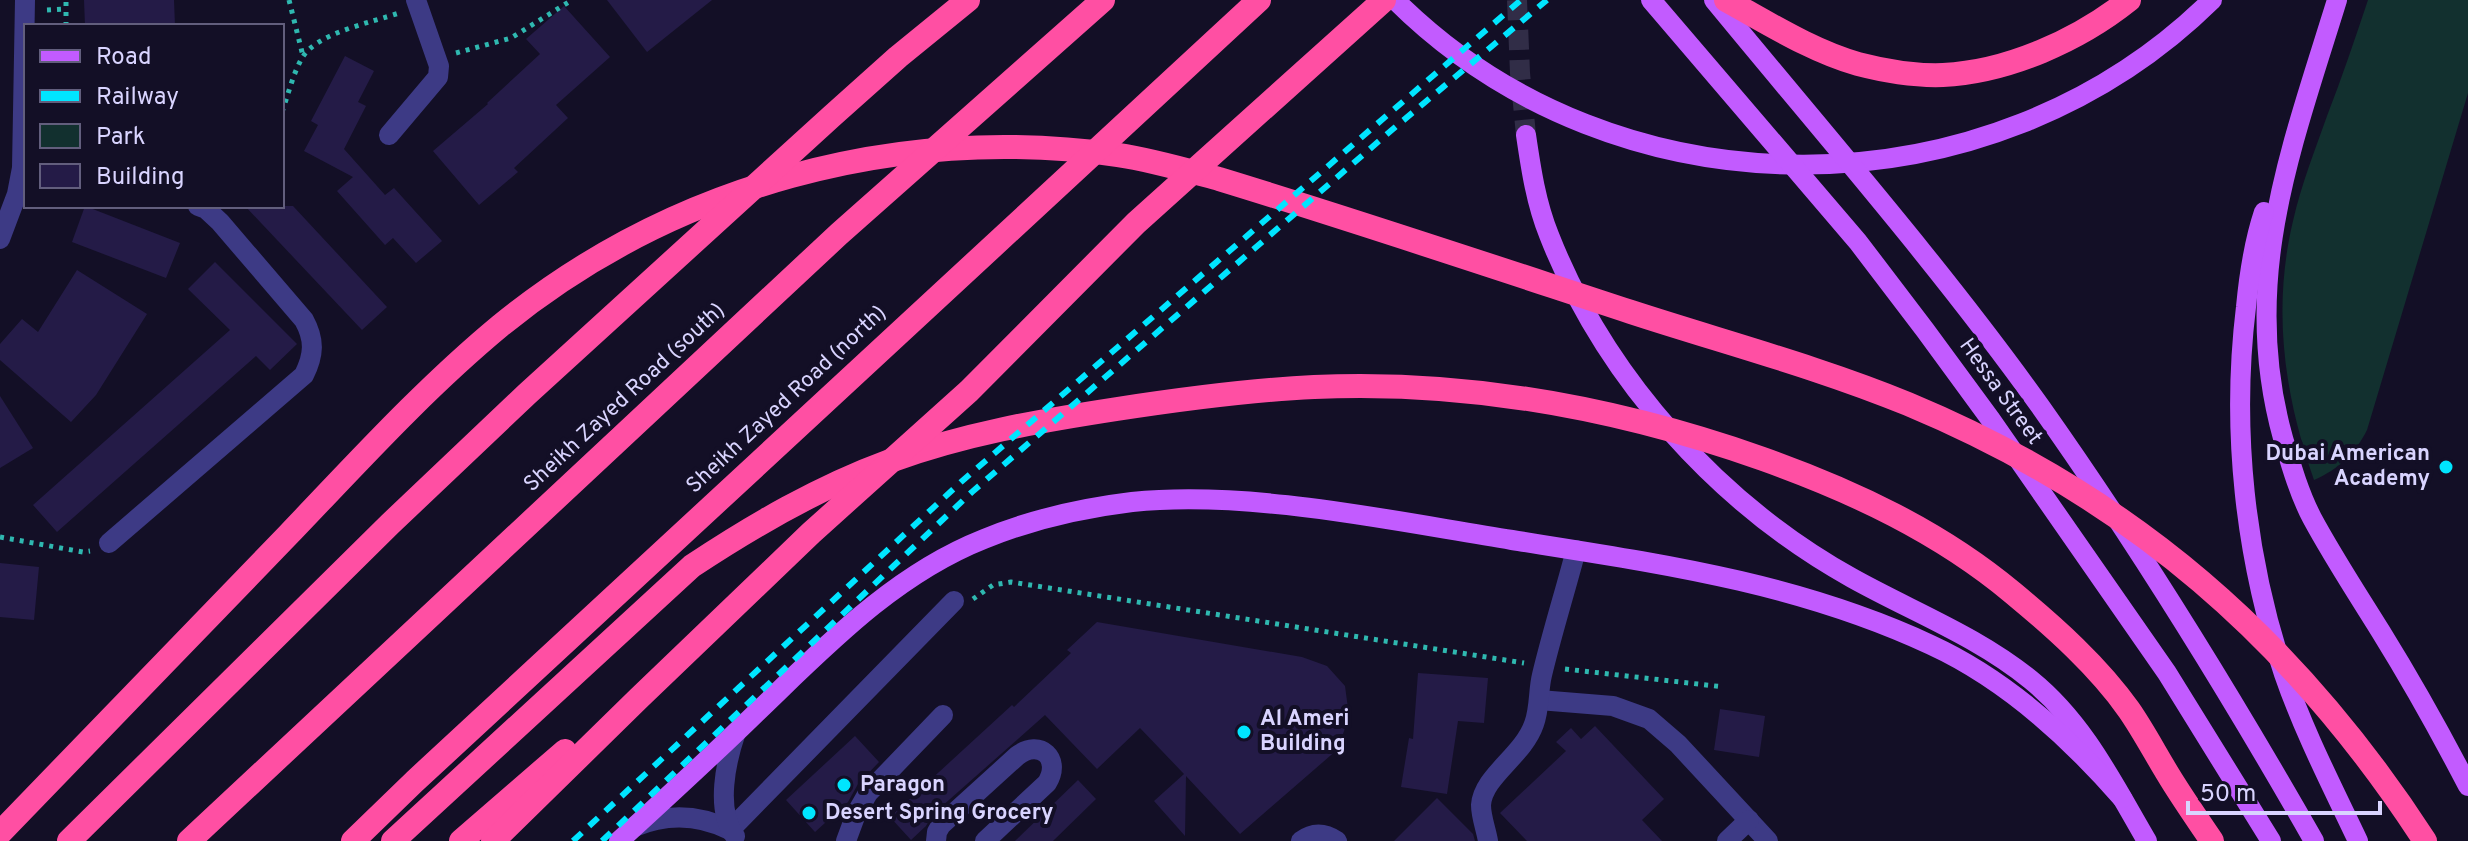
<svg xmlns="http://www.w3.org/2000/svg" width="2468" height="841" font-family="Overpass,sans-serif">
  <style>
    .green { fill: #12302f }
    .building { fill: #241b47 }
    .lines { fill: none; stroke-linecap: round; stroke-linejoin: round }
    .major-tunnel { stroke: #312d47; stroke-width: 20; stroke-dasharray: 20 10; stroke-linecap: butt }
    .path { stroke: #2fb8b0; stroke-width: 5; stroke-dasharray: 4 6; stroke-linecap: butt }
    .minor { stroke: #3d3a85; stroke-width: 20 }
    .major { stroke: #c25bff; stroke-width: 20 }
    .highway { stroke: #ff4fa3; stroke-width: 24 }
    .rail { stroke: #00e5ff; stroke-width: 6; stroke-dasharray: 12 10; stroke-linecap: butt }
    .poi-dot { fill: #00e5ff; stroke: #130f26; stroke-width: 3 }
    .labels { text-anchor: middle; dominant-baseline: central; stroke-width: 8; stroke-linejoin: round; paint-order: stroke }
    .street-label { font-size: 22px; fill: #d9d4ff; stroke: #130f26 }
    .poi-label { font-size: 22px; font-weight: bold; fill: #d9d4ff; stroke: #130f26; text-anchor: start }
  </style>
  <rect width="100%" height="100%" fill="#130f26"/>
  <path class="green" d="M2368,0h100v93l-101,337c-12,24 -28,39 -53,50 -30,-85 -42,-171 -21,-259 8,-36 22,-71 34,-105 15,-39 28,-77 41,-116z"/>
  <g class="building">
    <path d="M84,0h90l1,26h-90z"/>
    <path d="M607,0h105l-65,52z"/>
    <path d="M564,6l46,51 -54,48 12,13 -54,50 4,4 -39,33 -46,-54 55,-47 -1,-1 53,-49 -14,-15z"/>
    <path d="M345,56l29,15 -16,31 8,4 -22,43 41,46 9,-7 48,53 -26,22 -23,-25 -8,7 -48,-54 16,-14 -49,-26 14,-26 -7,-4z"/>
    <path d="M85,206l95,37 -14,35 -94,-36z"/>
    <path d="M245,206h48l94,101 -25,23z"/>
    <path d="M215,262l82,82 -27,26 -14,-14 -199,176 -24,-27 197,-175 -42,-41z"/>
    <path d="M77,270l70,44 -51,81 -25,27 -71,-62v-16l22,-25 16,13z"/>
    <path d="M0,396l33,52 -33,20z"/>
    <path d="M0,563l39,4 -5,53 -34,-3z"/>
    <path d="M1097,622l205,35 25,9 18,20 4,30 -11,33 -98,85 -54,-58 -1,60 -31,-35 30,-27 -44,-46 -43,41 -52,-54 -113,100 -6,11 -15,14 -21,-23 122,-112 2,2 57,-54 -4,-3z"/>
    <path d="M1418,673l70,5 -4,45 -26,-2 -11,73 -46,-7 8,-49 4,1z"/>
    <path d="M1720,709l45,7 -6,41 -45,-7z"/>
    <path d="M1595,726l69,73 -22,21 20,21h-135l-27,-28 66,-62 -10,-9 15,-14 10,11z"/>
    <path d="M855,736l24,26 -21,22 -10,18 -33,30 -29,-32z"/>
    <path d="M1078,780l18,19 -43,42h-38z"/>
    <path d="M1437,798l36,36 2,7h-81z"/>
  </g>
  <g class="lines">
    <path class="major-tunnel" d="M1517,0l3,73 6,62"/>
    <g class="path">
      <path d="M289,0l14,56"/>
      <path d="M47,10l19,-1"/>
      <path d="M66,26v-26"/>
      <path d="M456,53l55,-15 61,-38"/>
      <path d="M282,112c6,-17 11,-38 20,-54 14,-25 71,-36 97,-45"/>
      <path d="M0,537l83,15 7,-1"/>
      <path d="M973,599l20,-14 18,-3 513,81"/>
      <path d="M1565,669l159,18"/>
    </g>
    <g class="minor">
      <path d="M389,135l49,-58 1,-11 -23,-66"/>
      <path d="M0,239l17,-45 5,-26 3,-168"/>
      <path d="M109,543l195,-168c10,-20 11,-35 0,-55l-84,-98 -14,-13 -8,-3"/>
      <path d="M1539,700l74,6 36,13 29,25 90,97"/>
      <path d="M634,827c33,-14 64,-13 96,3"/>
      <path d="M730,830l224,-229"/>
      <path d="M735,836c-20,-26 -9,-75 1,-104"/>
      <path d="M846,841l10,-27 12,-21 75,-78"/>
      <path d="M936,841l1,-9 4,-7 76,-69c23,-18 45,3 30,27l-62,58"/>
      <path d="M1301,841c12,-9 24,-8 36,0"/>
      <path d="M1488,841c-2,-12 -7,-24 -7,-36 2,-29 42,-49 53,-81 6,-16 4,-33 8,-49 10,-42 23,-83 34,-125"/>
      <path d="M1727,841l22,-21"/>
    </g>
    <g class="major">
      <path d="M1395,0c222,221 596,218 817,0"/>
      <path d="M1651,0l207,242 67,88 66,90 176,253 104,168"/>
      <path d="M1714,0c110,134 225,265 326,406 99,140 189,286 274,435"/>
      <path d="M2337,0c-46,149 -98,281 -54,438 8,27 16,55 29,80 21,39 46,77 69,114 31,50 60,102 87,154"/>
      <path d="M1526,135c5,34 10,68 23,100 56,143 170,269 303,343 61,34 125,58 179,102 53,43 82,103 116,161"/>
      <path d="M2264,212c-10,30 -15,63 -18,95 -15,123 -1,250 38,367 20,58 48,112 74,167"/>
      <path d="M619,841c46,-42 92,-84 137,-128 69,-66 137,-138 228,-174 46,-19 98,-31 148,-37 120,-12 260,19 380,38 144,23 284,42 419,105 74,34 137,91 191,153"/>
    </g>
    <g class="highway">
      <path d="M1726,0c42,23 86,51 132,64 27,7 57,12 85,11 65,-3 136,-35 186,-75"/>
      <path d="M0,833c96,-100 193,-199 289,-299 68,-71 135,-145 211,-208 173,-141 398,-202 618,-171 34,5 68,15 101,24 138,42 275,88 412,133 92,30 187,55 277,92 223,93 386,235 517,437"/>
      <path d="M69,841l321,-317 137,-130 305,-278 66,-59 70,-57"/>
      <path d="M189,841l650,-607 264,-234"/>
      <path d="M353,841l62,-60 844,-781"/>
      <path d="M393,841l299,-275c62,-41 127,-79 198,-105 74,-27 149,-40 227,-52 65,-10 131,-19 197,-22 155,-7 304,21 449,72 90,32 177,73 250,134 41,34 85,73 116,117 16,23 29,49 45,74 12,19 25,38 38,57"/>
      <path d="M461,841l104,-90"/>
      <path d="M493,841l146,-143 172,-165 158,-142 167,-168 248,-223"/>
    </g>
    <g class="rail">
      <path d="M573,841l388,-359 560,-482"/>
      <path d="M602,841l370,-349 421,-363 154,-129"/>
    </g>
  </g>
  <g class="poi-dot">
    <circle cx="2446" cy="467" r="8"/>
    <circle cx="1244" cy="732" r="8"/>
    <circle cx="844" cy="785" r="8"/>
    <circle cx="809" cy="813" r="8"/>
  </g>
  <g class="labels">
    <g class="street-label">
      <text transform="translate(2000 392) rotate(54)">Hessa Street</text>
      <text transform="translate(625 398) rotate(-43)">Sheikh Zayed Road (south)</text>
      <text transform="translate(787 400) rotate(-43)">Sheikh Zayed Road (north)</text>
    </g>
    <g class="poi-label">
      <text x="2430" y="454" text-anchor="end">Dubai American<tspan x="2430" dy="25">Academy</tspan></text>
      <text x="1260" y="719">Al Ameri<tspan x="1260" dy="25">Building</tspan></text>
      <text x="860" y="785">Paragon</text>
      <text x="825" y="813">Desert Spring Grocery</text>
    </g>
  </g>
  <rect x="24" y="24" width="260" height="184" fill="#130f26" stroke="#625e7d" stroke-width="2"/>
  <rect x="40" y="50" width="40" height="12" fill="#c25bff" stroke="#625e7d" stroke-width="2"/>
  <text x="96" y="64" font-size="24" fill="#d9d4ff">Road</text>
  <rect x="40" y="90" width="40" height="12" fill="#00e5ff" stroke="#625e7d" stroke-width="2"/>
  <text x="96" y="104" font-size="24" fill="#d9d4ff">Railway</text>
  <rect x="40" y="124" width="40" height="24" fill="#12302f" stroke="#625e7d" stroke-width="2"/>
  <text x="96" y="144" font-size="24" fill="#d9d4ff">Park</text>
  <rect x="40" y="164" width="40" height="24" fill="#241b47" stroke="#625e7d" stroke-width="2"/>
  <text x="96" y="184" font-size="24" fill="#d9d4ff">Building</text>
  <path d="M2188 801v12h192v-12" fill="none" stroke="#d9d4ff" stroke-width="4"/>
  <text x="2200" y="801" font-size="24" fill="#d9d4ff" stroke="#130f26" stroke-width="6" paint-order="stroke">50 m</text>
</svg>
